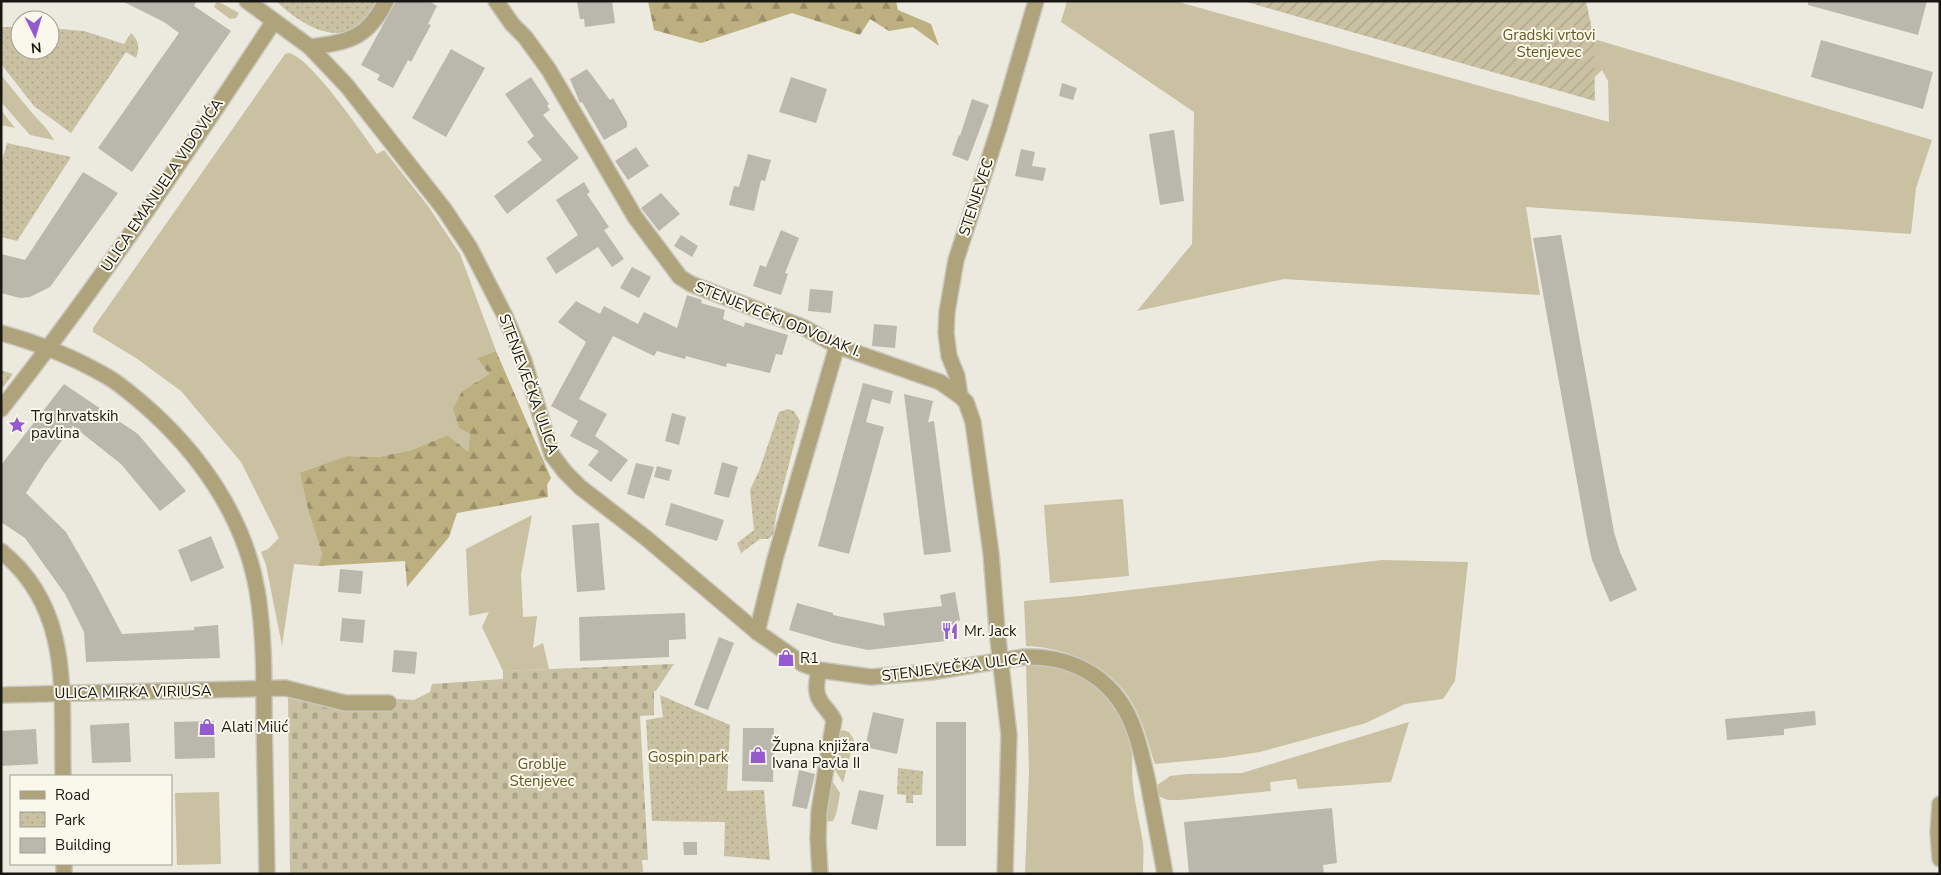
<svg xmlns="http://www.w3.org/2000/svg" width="1941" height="875" font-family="'Nunito Sans',sans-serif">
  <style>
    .grass { fill: #c9c1a2 }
    .forest { fill: url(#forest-firs) }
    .cemetery { fill: url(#cemetery-stones) }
    .park { fill: url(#park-dots) }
    .garden { fill: url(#garden-furrows) }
    .building { fill: #bab8ac }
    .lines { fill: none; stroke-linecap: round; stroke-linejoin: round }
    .minor-casing { stroke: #cac7be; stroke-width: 18 }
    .minor { stroke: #aea37a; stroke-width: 15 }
    .labels { text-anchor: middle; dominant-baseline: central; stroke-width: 4; stroke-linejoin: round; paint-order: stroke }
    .park-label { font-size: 15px; fill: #66571f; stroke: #faf7eb }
    .street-label { font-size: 15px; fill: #181713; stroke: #faf7eb }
    .poi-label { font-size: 15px; fill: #181713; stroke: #faf7eb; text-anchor: start }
  </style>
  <defs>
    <pattern id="forest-firs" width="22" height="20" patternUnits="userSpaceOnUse" patternTransform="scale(1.25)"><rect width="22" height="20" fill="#bdb080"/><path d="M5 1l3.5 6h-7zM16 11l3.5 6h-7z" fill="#998e68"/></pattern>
    <pattern id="cemetery-stones" width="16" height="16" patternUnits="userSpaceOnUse" patternTransform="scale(1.25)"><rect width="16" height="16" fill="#c9c1a2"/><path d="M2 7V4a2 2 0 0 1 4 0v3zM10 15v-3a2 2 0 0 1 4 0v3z" fill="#aca58b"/></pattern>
    <pattern id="park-dots" width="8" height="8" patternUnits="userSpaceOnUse" patternTransform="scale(1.25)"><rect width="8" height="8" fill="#c9c1a2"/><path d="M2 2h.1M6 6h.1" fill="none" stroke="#aca58b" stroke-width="1.8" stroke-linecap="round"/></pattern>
    <pattern id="garden-furrows" width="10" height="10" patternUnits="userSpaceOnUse" patternTransform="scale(1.25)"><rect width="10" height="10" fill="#c9c1a2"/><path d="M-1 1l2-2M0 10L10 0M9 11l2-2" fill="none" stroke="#aca58b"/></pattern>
  </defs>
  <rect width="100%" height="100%" fill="#ece9de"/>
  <g class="grass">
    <path d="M217,1l22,12 -3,5 -6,1 -16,-12z"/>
    <path d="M1067,1h108l434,121 -1,-41 -6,-11 -8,8v-39l338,101 -16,48 -5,46 -385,-27 14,88 -256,-16 -147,32 55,-67 2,-132 -133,-90z"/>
    <path d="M289,53c21,4 74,81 88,101l7,-4 44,56 32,48 36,97 -19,7 12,16 -27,17 8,43 -2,19 -20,-18 -37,15 -33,7 -32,-1 -37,57 13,41 -4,12 -24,-2 -12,82 -16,-81 -5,-13 7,-3 11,-11 -38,-76 -60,-71 -45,-33 -43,-26v-4l192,-274z"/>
    <path d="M1,75l31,38 14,15 8,12 -24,-5 -29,-33z"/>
    <path d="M1,110l14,18 -14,-3z"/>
    <path d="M1123,499l6,77 -79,7 -6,-78z"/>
    <path d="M532,515l-11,59 2,43 14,-1 -4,32 10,-5 6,26 -46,2 -21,-44 7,-15 -20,4 -3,-67z"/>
    <path d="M1382,560l86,2 -13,119 -12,18 -38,5 -39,19 -106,29 -40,6 -65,6c-6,-17 -10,-36 -18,-52 -20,-44 -66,-64 -111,-66l-2,-45 56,-5z"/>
    <path d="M1030,664c49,-1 88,33 100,80 4,13 1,28 3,42 2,19 7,38 10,57 1,10 0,21 0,31h-118l4,-103 -3,-105z"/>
    <path d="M1409,722l-18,60 -93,7 -2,-10 -26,3 1,9 -91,9h-12l-8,-3 -4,-11 14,-10 17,-2 55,-1z"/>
    <path d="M843,730l6,2 5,8 -11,43 -9,-15 5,-35z"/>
    <path d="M831,779l9,14c-1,7 -3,22 -7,28l-9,1z"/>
    <path d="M219,792l2,72 -44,1 -2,-72z"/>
  </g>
  <g class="forest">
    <path d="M648,1h248l2,9 33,14 8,22 -26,-19 -24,4 -19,-12 -10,16 -68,-22 -91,30 -47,-13z"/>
    <path d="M496,351l55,127 -4,7 1,12 -91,16 -8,24 -42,50 -2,-26 -87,5 4,-12 -13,-41 -9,-40 47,-17 31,1 33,-7 37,-15 20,17 2,-18 -11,-6 -6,-19 9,-18 27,-17 -12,-16z"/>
  </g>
  <path class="cemetery" d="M674,664l-18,27h-2v24l-14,1 8,144h-6l1,12 -10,2h-343l-2,-181 126,7 16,-8 2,-8 71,-5v-8z"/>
  <g class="park">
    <path d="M276,1h104c-5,7 -9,17 -16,22 -29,24 -65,0 -88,-22z"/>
    <path d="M1,27h19v23h30v-22l34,3 40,13 7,-11c8,7 9,16 5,25l-10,-6 -55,81 -37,-27 -33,-42z"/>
    <path d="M7,143l64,14 -54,84 -16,-4v-73z"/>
    <path d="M1,370l12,4 -12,16z"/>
    <path d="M788,409l6,2 6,10 -23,90 -4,24 -5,4h-8l-19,14 -4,-10 17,-13 -4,-40 9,-19 20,-59z"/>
    <path d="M660,695l70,30 -3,66 37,-1 6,70 -46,-4 1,-34 -73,-1 -6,-101 17,-3z"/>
    <path d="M898,768l25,3 -1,24h-9v8h-7v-8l-9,-1z"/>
  </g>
  <path class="garden" d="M1243,1h343l8,38 1,62z"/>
  <g class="building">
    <path d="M122,1h75l-3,5 37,25 -99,141 -34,-24 81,-115 -15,-11z"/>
    <path d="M396,1h33l8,5 -9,18 3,1 -12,22 -8,15 -3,-2 -15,28 -16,-8 3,-5 -19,-10z"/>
    <path d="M577,1h35l3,22 -30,4 -1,-8h-4z"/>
    <path d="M1808,1h119l-9,34 -110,-30z"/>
    <path d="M1821,40l112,32 -10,37 -112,-32z"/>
    <path d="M451,49l34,19 -39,69 -34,-19z"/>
    <path d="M587,69l23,31 3,-2 14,24v5l-23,13 -22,-38 -2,1 -10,-24z"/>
    <path d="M531,77l18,27 -2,2 3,4 -7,5 36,43 -72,56 -13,-18 48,-36 -15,-18 7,-6 -29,-42z"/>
    <path d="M791,77l36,12 -11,34 -37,-11z"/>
    <path d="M1062,83l15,5 -4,12 -14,-4z"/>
    <path d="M972,99l17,6 -21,56 -16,-6 7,-20 1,1z"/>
    <path d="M1174,130l10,71 -24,4 -11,-71z"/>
    <path d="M636,147l13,19 -21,14 -13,-19z"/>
    <path d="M1021,149l14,3 -3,14 14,2 -3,13 -28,-5z"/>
    <path d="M748,154l23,6 -6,21 -4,-1 -7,31 -25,-6 5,-19 5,1z"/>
    <path d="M83,172l35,21 -68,94 -20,10 -10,1 -19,-5v-39l24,6z"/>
    <path d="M584,182l6,10 -3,2 22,33 -5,3 20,29 -12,8 -14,-20 -42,27 -10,-16 32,-23 -22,-35z"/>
    <path d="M661,193l19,21 -21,17 -18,-23z"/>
    <path d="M781,230l18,8 -14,35 3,1 -7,21 -28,-9 7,-21 6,2z"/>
    <path d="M681,235l17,11 -6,11 -18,-11z"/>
    <path d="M1561,235l53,297 6,20 17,38 -27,12 -18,-42 -5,-23 -54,-299z"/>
    <path d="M632,267l19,10 -12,21 -19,-10z"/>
    <path d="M810,289l23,2 -2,22 -23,-2z"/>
    <path d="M687,295l15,5 -1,3 24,7 -2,9 21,8 1,-5 43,13 -6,20 -6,-1 -6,19 -43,-10 -1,4 -40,-11 -1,3 -28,-8 -3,5 -41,-20 -34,63 28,15 -12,22 33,24 -17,22 -23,-17 11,-14 -29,-15 8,-15 -27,-15 35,-64 -28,-20 18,-21 24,13 4,-8 34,18 6,-12 33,16z"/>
    <path d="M874,324l23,2 -2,22 -23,-2z"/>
    <path d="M863,383l30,8 -3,13 -18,-5 -6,23 18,5 -35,127 -31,-8z"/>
    <path d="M64,384l74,50 48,57 -26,20 -39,-47 -48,-38 -28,37 -19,30 40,39 27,47 29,55 72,-4v-3l24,-2 2,33 -134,4 -2,-30 -19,-38 -40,-56 -24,-16v-57z"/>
    <path d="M904,394l29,7 -5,21 6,-1 17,131 -27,3z"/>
    <path d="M672,413l14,4 -7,28 -14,-4z"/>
    <path d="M722,462l16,5 -9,31 -15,-4z"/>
    <path d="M636,463l18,4 -10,32 -17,-5z"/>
    <path d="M657,466l15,4 -3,11 -15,-4z"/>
    <path d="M671,503l53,17 -7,21 -52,-16z"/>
    <path d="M599,523l6,67 -28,2 -5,-67z"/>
    <path d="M211,536l13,32 -33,14 -13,-32z"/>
    <path d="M340,569l23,2 -2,23 -23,-2z"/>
    <path d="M955,592l5,28 -14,21 -78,9 -34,-7 -45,-13 8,-27 36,10v2l52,11 -2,-13 59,-7 -2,-11z"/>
    <path d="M685,613l1,26 -17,1v17l-89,4 -1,-44z"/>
    <path d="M342,618l23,2 -2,23 -23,-2z"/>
    <path d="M719,637l15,6 -26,67 -14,-5z"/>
    <path d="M394,650l23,2 -2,22 -23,-2z"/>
    <path d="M1815,711l1,14 -32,4v6l-57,5 -2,-21z"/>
    <path d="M873,712l31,7 -7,35 -32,-7z"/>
    <path d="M214,721l1,37 -40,1 -1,-37z"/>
    <rect x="936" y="722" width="30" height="124"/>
    <path d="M129,723l2,39 -39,1 -2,-38z"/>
    <path d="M743,728h31l-1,54 -31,-1z"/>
    <path d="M36,729l2,35 -37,2v-35z"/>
    <path d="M799,770l16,4 -8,35 -15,-3z"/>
    <path d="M859,790l25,5 -7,35 -26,-6z"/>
    <path d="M1332,808l5,55 -14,2 1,9h-135l-5,-52z"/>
    <path d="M683,842h14v13h-13z"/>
  </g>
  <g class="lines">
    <g class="minor-casing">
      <g id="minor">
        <path d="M247,1l63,46 37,39 97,123 26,39 35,68 19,45 28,94 13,17 15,15 66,51 111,94 46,32 16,6 52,7 60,-5 93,-15c52,-2 94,24 111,75 6,17 10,37 14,55 5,29 11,58 16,87"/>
        <path d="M496,1l16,23 13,13 24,33 86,147 45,60 11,7 114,44 32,18 103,36 20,14 6,6 7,20 18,131 6,77 12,105 -4,139"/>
        <path d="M310,47c39,-5 58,-9 76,-46"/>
        <path d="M1,333c37,10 72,24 105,43 13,7 25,18 36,27 57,49 102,113 115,187 7,41 7,83 7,125 1,53 2,106 3,159"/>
        <path d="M960,396l-3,-20 -8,-20 -3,-23 1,-21 9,-52 43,-132 37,-127"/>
        <path d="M1,409c98,-124 186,-256 273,-388"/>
        <path d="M1,551c72,58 60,143 62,225"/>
        <path d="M757,632l18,-73 62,-213"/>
        <path d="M819,670c-3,14 -5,25 5,36 4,5 7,8 10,14l-15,91 -1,28 2,35"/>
        <path d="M1,695l284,-7 60,15h44"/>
        <path d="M1940,804l-2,28 2,27"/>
        <path d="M64,864v10"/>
      </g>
    </g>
    <use href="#minor" class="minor"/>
  </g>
  <defs>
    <g id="sight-bare" transform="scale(1.35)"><path d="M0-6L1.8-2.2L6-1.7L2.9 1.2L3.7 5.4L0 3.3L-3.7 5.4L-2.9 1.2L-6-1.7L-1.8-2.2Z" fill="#9559d0" stroke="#faf7eb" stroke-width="2.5" paint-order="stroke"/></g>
    <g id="restaurant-bare" transform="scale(1.35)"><path d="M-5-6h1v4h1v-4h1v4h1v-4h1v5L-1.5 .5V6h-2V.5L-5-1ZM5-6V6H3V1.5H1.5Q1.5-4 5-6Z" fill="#9559d0" stroke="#faf7eb" stroke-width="2.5" paint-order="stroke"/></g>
    <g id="shop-bare" transform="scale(1.35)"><path d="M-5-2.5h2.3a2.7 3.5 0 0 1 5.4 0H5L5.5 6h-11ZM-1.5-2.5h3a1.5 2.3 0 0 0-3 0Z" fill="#9559d0" stroke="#faf7eb" stroke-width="2.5" paint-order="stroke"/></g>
  </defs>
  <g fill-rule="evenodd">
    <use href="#sight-bare" x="17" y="425"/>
    <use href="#restaurant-bare" x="950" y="631"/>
    <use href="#shop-bare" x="786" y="658"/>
    <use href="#shop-bare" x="207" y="727"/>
    <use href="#shop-bare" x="758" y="755"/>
  </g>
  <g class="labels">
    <g class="park-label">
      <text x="1549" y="35">Gradski vrtovi<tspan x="1549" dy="17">Stenjevec</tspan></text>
      <text x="688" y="757">Gospin park</text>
      <text x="542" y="764">Groblje<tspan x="542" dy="17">Stenjevec</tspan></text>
    </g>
    <g class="street-label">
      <text transform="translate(162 185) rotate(-56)">ULICA EMANUELA VIDOVIĆA</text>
      <text transform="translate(976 197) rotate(-72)">STENJEVEC</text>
      <text transform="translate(778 319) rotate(22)">STENJEVEČKI ODVOJAK I.</text>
      <text transform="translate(529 384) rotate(70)">STENJEVEČKA ULICA</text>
      <text transform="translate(955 667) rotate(-7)">STENJEVEČKA ULICA</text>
      <text transform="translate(133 692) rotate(-1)">ULICA MIRKA VIRIUSA</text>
    </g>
    <g class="poi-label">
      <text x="31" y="416">Trg hrvatskih<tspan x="31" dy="17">pavlina</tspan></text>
      <text x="964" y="631">Mr. Jack</text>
      <text x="800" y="658">R1</text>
      <text x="221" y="727">Alati Milić</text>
      <text x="772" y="746">Župna knjižara<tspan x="772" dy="17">Ivana Pavla II</tspan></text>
    </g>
  </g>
  <rect width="1941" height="875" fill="none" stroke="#181713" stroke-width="5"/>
  <rect x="10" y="775" width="162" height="90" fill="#faf7eb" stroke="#a09d95"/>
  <rect x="20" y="791" width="25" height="8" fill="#aea37a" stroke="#a09d95"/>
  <text x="55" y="800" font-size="15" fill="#181713">Road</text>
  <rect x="20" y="812" width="25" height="15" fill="url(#park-dots)" stroke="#a09d95"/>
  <text x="55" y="825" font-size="15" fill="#181713">Park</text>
  <rect x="20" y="838" width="25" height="15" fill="#bab8ac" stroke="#a09d95"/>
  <text x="55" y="850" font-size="15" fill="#181713">Building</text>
  <g transform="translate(35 35) rotate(175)"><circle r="24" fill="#faf7eb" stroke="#a09d95"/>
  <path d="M0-4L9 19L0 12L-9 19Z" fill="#9559d0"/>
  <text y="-8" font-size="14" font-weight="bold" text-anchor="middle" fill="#181713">N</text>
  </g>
</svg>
